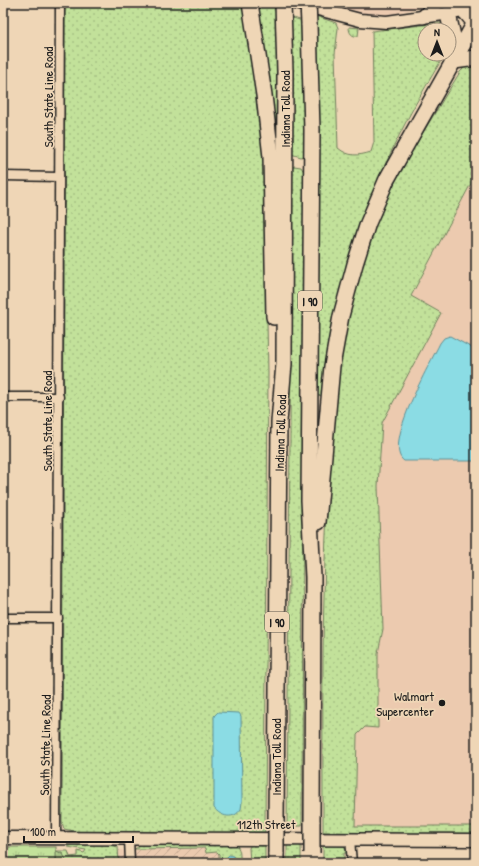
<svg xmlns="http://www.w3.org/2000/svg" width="479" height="866" font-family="'Patrick Hand',sans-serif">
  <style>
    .built { fill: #eccaaf }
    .industrial { fill: url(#industrial-furrows) }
    .grass { fill: url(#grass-dots); stroke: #6f7e5b }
    .forest { fill: url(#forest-firs); stroke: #6f7e5b }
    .park { fill: url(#park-tufts); stroke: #6f7e5b }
    .water { fill: #8bdce4; stroke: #5f8f94 }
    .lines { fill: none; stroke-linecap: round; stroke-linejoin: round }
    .street-casing { stroke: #1c1c1c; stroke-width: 11 }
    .secondary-casing { stroke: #1c1c1c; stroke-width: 15 }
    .primary-casing { stroke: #1c1c1c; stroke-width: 16 }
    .highway-casing { stroke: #1c1c1c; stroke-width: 18 }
    .street { stroke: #efd6b6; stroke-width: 8 }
    .secondary { stroke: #efd6b6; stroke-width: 12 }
    .primary { stroke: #efd6b6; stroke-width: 13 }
    .highway { stroke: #efd6b6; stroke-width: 15 }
    .highway-bridge-casing { stroke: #1c1c1c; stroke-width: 18; stroke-linecap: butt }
    .highway-bridge { stroke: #efd6b6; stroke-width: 15 }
    .poi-dot { fill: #1c1c1c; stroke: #efd6b6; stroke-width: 1.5 }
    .labels { text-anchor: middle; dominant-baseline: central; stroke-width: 3.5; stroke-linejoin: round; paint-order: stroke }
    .shield { fill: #efd6b6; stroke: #5b544a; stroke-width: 1 }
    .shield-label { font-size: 12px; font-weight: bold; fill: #1c1c1c }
    .street-label { font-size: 13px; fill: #1c1c1c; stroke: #efd6b6 }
    .poi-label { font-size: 13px; fill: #1c1c1c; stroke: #efd6b6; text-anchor: end }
  </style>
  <defs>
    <pattern id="industrial-furrows" width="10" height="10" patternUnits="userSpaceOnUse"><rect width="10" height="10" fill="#eccaaf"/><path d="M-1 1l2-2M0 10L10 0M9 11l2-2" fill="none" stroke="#caad96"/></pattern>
    <pattern id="grass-dots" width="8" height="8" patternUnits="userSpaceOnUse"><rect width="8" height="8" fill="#c2e19a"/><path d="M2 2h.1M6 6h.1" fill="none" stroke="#a6c084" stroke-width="1.8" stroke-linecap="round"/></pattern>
    <pattern id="forest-firs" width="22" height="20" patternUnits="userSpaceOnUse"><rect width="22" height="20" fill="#c2e19a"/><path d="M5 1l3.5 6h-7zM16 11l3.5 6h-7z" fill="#a6c084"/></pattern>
    <pattern id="park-tufts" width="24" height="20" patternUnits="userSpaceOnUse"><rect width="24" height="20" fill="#c2e19a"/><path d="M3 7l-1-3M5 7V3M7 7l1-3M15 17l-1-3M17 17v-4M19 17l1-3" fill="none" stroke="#a6c084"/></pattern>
  </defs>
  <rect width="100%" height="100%" fill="#efd6b6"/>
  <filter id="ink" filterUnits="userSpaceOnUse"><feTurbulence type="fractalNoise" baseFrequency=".025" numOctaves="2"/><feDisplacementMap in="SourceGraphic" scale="8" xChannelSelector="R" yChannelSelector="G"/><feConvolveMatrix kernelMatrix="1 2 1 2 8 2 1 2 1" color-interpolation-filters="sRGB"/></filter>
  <g filter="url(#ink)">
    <g class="built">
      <path d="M331,3h99l-7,4 -35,8h-19l-37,-7z"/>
      <path d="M476,174v652h-121l2,-91 8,-8 13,1v-75l5,-24 -5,-143 4,-63 59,-110 -30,-16z"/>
    </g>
    <path class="industrial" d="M205,848l1,5 11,-1 2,2v9h-100v-13z"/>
    <g class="grass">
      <path d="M65,3h179l18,124 2,42 4,204 -3,459 -66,2h-109l-26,-5 -2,-7z"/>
      <path d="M256,3l22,2v138h-3z"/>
      <path d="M316,16l20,7 2,5 -3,26 3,94c11,9 20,8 33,4l3,-10 -2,-111 67,-8 7,2 2,5h-23v24h20c-13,22 -26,43 -38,66 -45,86 -76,179 -85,276l-5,-1 2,-224z"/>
      <path d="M290,17l13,4 2,135 -4,1 -10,-3z"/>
      <path d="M349,27l10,1 -1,8c-6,1 -9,-3 -9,-9z"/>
      <path d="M476,62v112l-65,122 30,17 -59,110 -4,63 5,143 -5,24v75l-13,-1 -8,8 -2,91h121v9l-153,-3c0,-117 -2,-235 6,-352 5,-84 13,-165 42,-245 22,-58 57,-110 89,-163l8,-8z"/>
      <path d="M294,166l7,1 3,5 -2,654h-15l5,-657z"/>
      <path d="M234,843c7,5 6,12 6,20h-21v-9l-2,-2 -11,1 -1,-5 -70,1 5,-4h6z"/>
      <path d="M252,843h13v20h-15l-1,-15z"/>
      <rect x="287" y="843" width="14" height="20"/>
      <path d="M323,843l21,2 3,8h-3v10h-21z"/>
      <path d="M67,844h37l14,3 1,16h-52l-4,-9 -7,-3h12l2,6 8,-1v-5l6,2 2,-3 -18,-3z"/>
    </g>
    <path class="forest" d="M56,851l7,3 4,9h-11z"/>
    <rect class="park" x="3" y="847" width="53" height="16"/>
    <g class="water">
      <path d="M450,336l26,14v111h-72c-22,-15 27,-99 36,-118l4,-5z"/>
      <path d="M218,712l21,1 2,3 1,86 -1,7c-7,11 -20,8 -27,-1v-92z"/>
      <path d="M229,855l4,1 3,7h-11l1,-5z"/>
    </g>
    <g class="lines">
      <g class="street-casing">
        <g id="street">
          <path d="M3,176l56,1"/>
          <path d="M3,397h56"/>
          <path d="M3,618h55"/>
          <path d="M56,838l4,-835"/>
          <path d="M129,838l1,25"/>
          <path d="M350,839l2,24"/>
        </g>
      </g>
      <g class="secondary-casing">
        <g id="secondary">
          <path d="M295,3l65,17 27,2 77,-11 12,-8"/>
          <path d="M3,838l473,2"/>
        </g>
      </g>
      <g class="primary-casing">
        <g id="primary">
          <path d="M457,3l19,23"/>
          <path d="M423,17l14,-14"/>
        </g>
      </g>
      <g class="highway-casing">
        <g id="highway">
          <path d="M250,3l14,92 7,62 3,160"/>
          <path d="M448,14l6,27v19"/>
          <path d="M309,24l3,106 -3,370 4,77 -1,245"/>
          <path d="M454,61l22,-3"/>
          <path d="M318,522l14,-156 9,-50 14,-52 13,-41 19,-44 89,-158"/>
          <path d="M276,822l3,-400 5,-58 1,-292 -2,-69"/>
          <path d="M276,853v10"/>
        </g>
      </g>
      <use href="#street" class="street"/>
      <use href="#secondary" class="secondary"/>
      <use href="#primary" class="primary"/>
      <use href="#highway" class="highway"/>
      <g class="highway-bridge-casing">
        <g id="highway-bridge">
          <path d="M308,3l1,21"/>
          <path d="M276,822v31"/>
          <path d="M312,853v-31"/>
        </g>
      </g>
      <use href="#highway-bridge" class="highway-bridge"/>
    </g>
  </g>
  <circle class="poi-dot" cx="442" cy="703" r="4"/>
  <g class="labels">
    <g class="shield">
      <rect x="298" y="291" width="24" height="20" rx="3"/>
      <rect x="265" y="612" width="24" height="20" rx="3"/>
    </g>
    <g class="shield-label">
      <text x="310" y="301">I 90</text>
      <text x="277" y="622">I 90</text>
    </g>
    <g class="street-label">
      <text transform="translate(48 97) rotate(-90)">South State Line Road</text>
      <text transform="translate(285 109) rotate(-90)">Indiana Toll Road</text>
      <text transform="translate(47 421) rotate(-90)">South State Line Road</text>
      <text transform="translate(280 433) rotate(-88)">Indiana Toll Road</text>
      <text transform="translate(45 745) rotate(-89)">South State Line Road</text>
      <text transform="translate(276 757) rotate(-90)">Indiana Toll Road</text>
      <text x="266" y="824">112th Street</text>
    </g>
    <g class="poi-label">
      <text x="434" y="696">Walmart<tspan x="434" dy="15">Supercenter</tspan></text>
    </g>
  </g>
  <rect width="479" height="866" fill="none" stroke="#efd6b6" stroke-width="16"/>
  <rect x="8" y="8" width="463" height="850" fill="none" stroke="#1c1c1c" stroke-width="1.5" filter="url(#ink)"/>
  <g transform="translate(437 42)"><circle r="19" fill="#efd6b6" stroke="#9b8c78"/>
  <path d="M0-3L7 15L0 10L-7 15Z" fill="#1c1c1c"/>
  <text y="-6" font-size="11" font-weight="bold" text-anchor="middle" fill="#1c1c1c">N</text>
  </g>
  <path d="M24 836v6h109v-6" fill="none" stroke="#1c1c1c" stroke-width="2"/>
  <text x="30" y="836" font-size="12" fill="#1c1c1c" stroke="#efd6b6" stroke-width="3" paint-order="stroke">100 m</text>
</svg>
